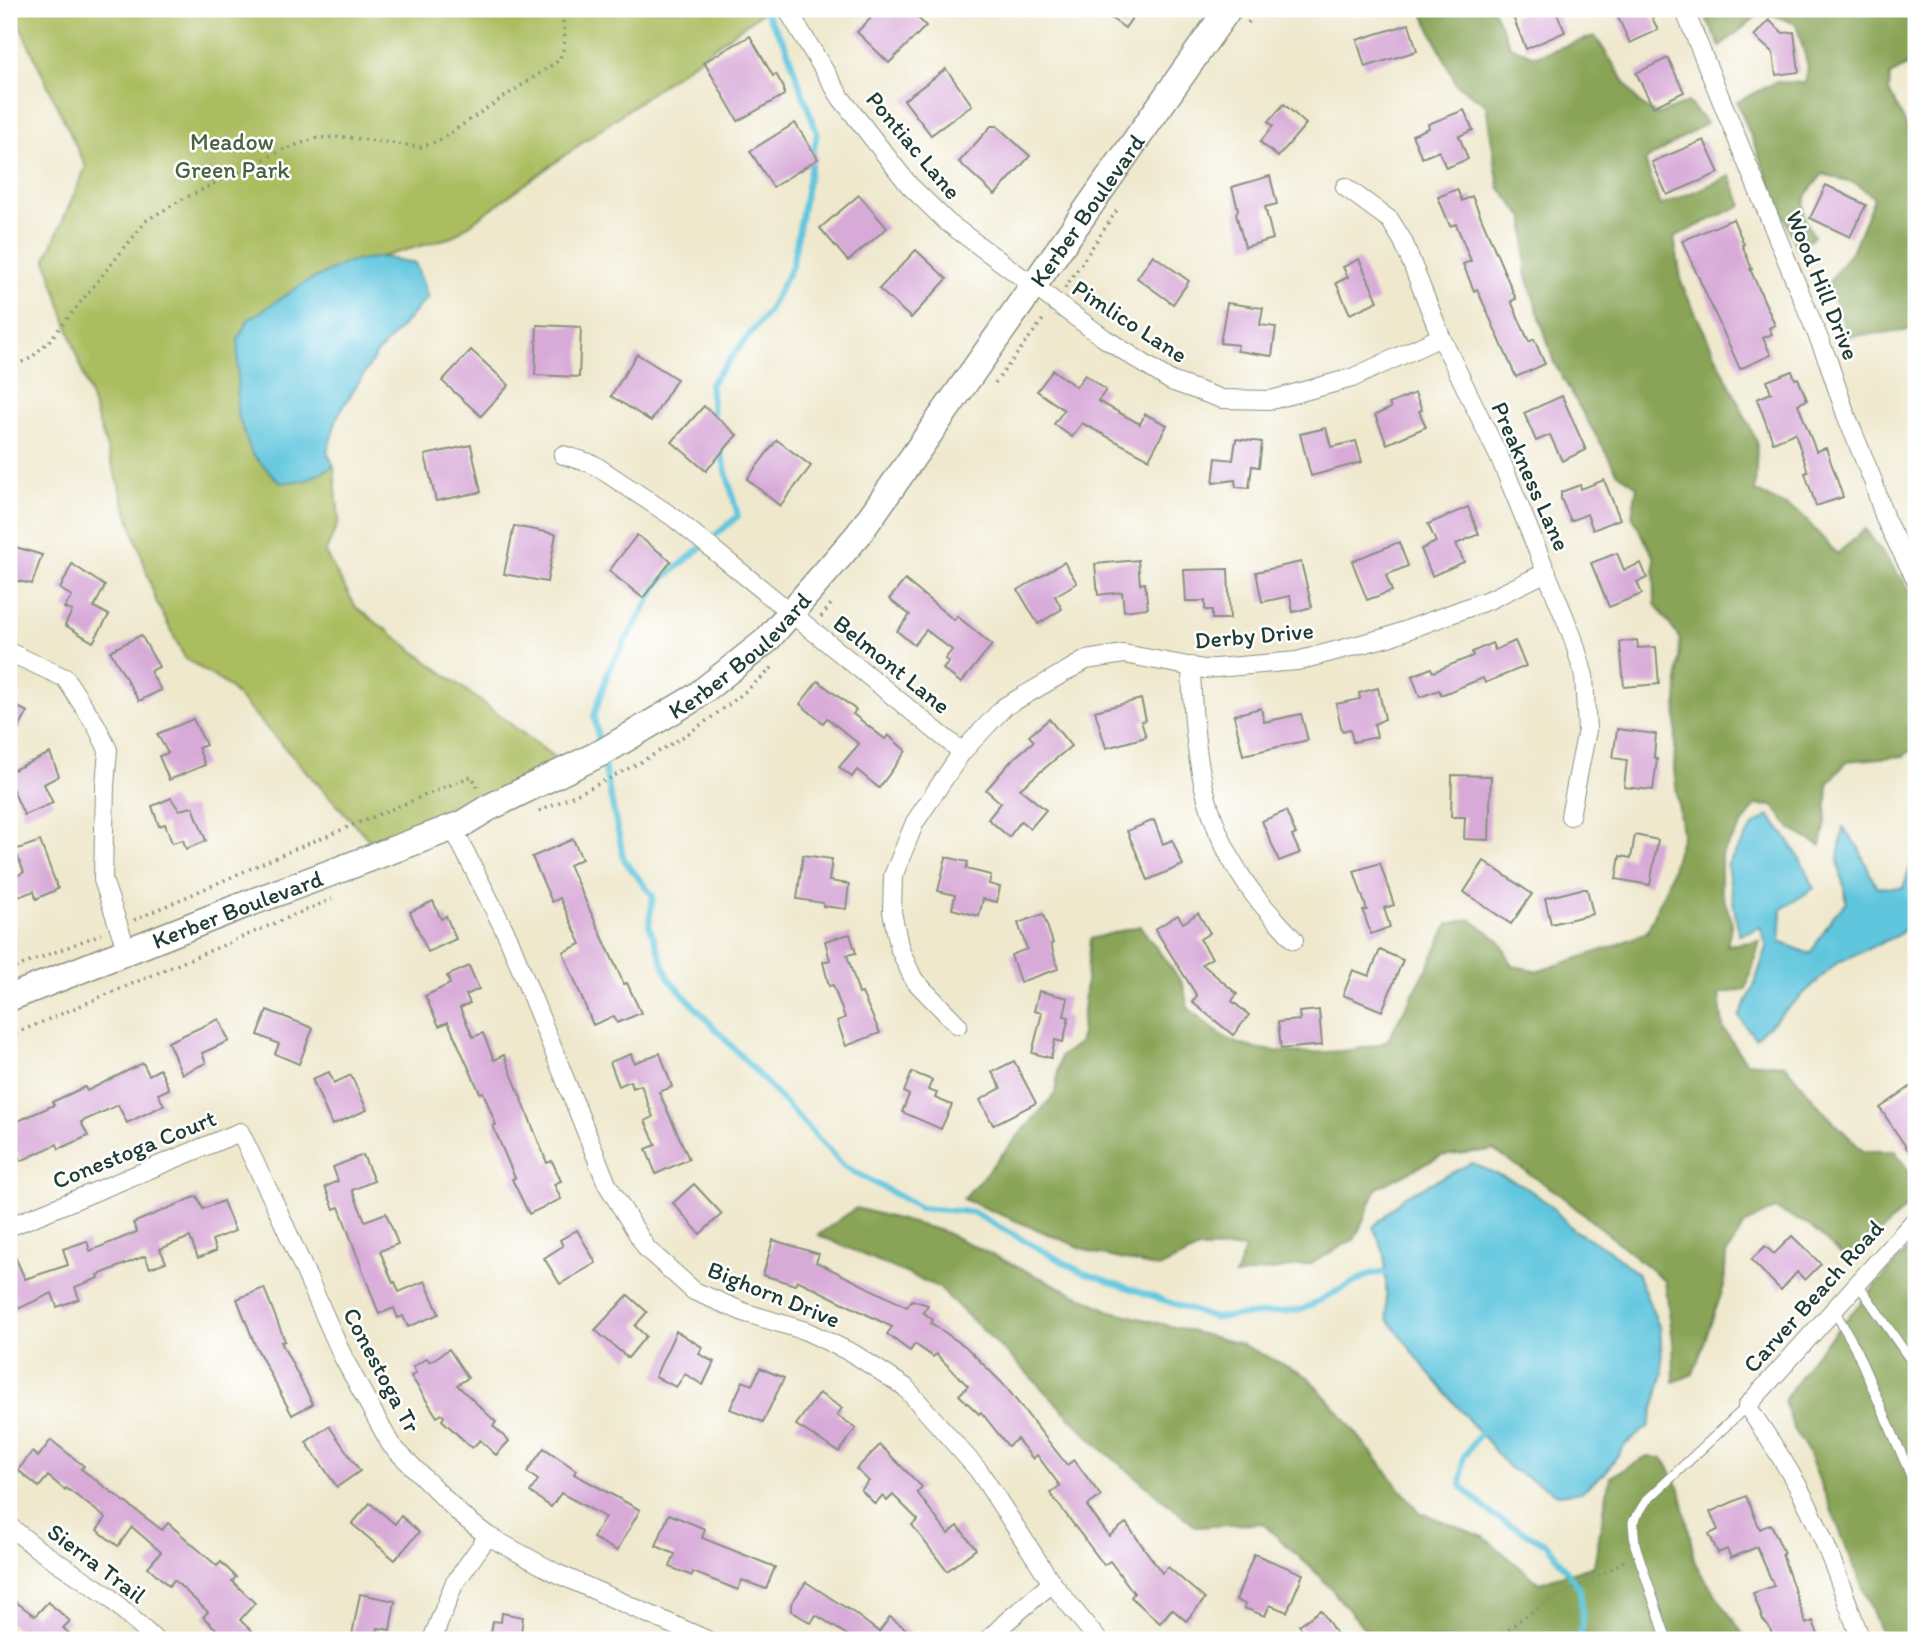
<svg xmlns="http://www.w3.org/2000/svg" width="1925" height="1649" font-family="Itim,sans-serif">
  <style>
    .green { fill: #acbd61; stroke: #667d4a; stroke-width: 2 }
    .forest { fill: #89a457; stroke: #547046; stroke-width: 2 }
    .water { fill: #60c6de; stroke: #408289; stroke-width: 2 }
    .lines { fill: none; stroke-linecap: round; stroke-linejoin: round }
    .stream { stroke: #60c6de; stroke-width: 6 }
    .building { fill: #d8aad8 }
    .lane-casing { stroke: #879280; stroke-width: 11 }
    .street-casing { stroke: #879280; stroke-width: 20 }
    .secondary-casing { stroke: #879280; stroke-width: 29 }
    .path { stroke: #879280; stroke-width: 3.5; stroke-dasharray: 2 5; stroke-linecap: butt }
    .lane { stroke: #fff; stroke-width: 9 }
    .street { stroke: #fff; stroke-width: 18 }
    .secondary { stroke: #fff; stroke-width: 26 }
    .labels { text-anchor: middle; dominant-baseline: central; stroke-width: 5; stroke-linejoin: round; paint-order: stroke }
    .park-label { font-size: 24px; fill: #496342; stroke: #fff }
    .street-label { font-size: 24px; fill: #1f3d34; stroke: #fff }
  </style>
  <rect width="100%" height="100%" fill="#fff"/>
  <filter id="ink" filterUnits="userSpaceOnUse"><feTurbulence type="fractalNoise" baseFrequency=".0143" numOctaves="2"/><feDisplacementMap in="SourceGraphic" scale="14" xChannelSelector="R" yChannelSelector="G"/><feConvolveMatrix kernelMatrix="1 2 1 2 8 2 1 2 1" color-interpolation-filters="sRGB"/></filter>
  <filter id="wash" filterUnits="userSpaceOnUse"><feTurbulence type="fractalNoise" baseFrequency=".00686" numOctaves="4" result="noise"/><feDisplacementMap in="SourceGraphic" scale="28" xChannelSelector="R" yChannelSelector="G"/><feGaussianBlur stdDeviation="1.57" result="paint"/><feColorMatrix in="noise" values="0 0 0 0 0 0 0 0 0 0 0 0 0 0 0 0 0 1.4 0 .05"/><feComposite in="paint" operator="in"/></filter>
  <g filter="url(#wash)">
    <rect width="100%" height="100%" fill="#efe8cd"/>
    <path class="green" d="M12,9h751l1,2 -312,226 -71,20 -33,5 -42,218 28,-14 5,55 -14,32 31,54 214,162 -188,85 -154,-168 -43,-28 -29,-57 -110,-342 40,-92z"/>
    <g class="forest">
      <path d="M1421,9h72l17,37 25,10 60,-20 43,66 19,13 31,-13 18,21 -61,38 15,45 70,-30 12,29 -68,32 8,48 75,157 -2,49 45,22 37,41 28,-25 51,69v147l-12,11 -57,5 -19,23 -2,38 -5,24 -28,-15 -20,-25 -17,-1 -35,50v35l11,32 -5,23 33,-4 -14,48 -27,5 4,34 23,34 39,3 39,47 39,39h32l21,31v16l-66,64 -43,-38 -32,-15 -30,15 -19,31 -2,31 -31,88 -19,8 -1,-41 -8,-60 -110,-90 -62,-41 -52,6 -64,32 -22,51 -45,25 -75,12 10,-28 -46,1 -40,19 -65,-15 -131,-54 92,-105 5,-37 20,-15 10,-103 50,-13 43,58 5,24c14,11 28,26 44,33 32,16 122,15 155,0l42,-76 19,-41 22,-5 29,21 14,26 26,5 73,-24 35,-15 20,-47 15,-50 -8,-66 6,-130 -25,-35 -1,-47 -22,-41 5,-30 -20,-14 -63,-109 -28,-90 -1,-54 -26,-32 -13,-82 -30,-21z"/>
      <path d="M1702,9h202l12,32v20l-26,14 -1,16 21,42h6v194l-11,4 -57,5 -20,-52 26,-37 20,-49 -17,-14 -34,-10c-21,24 -27,34 -9,62l-17,13 -60,-147 39,-20 29,1 3,-17 -12,-42 -23,-9h-15l-38,32z"/>
      <path d="M856,1208l86,23 169,80 130,33 66,32 32,36 80,100 65,25 55,46 55,-18 16,-88 37,-20 16,1 17,31 16,77 51,74h-373l-53,-63 -59,-54 -66,4 -99,-82 -80,-82 -79,-76 -120,-52z"/>
      <path d="M1916,1240v400h-32l-77,-190 -13,-21 -10,-28 28,-43z"/>
    </g>
    <g class="water">
      <path d="M381,257l34,6 13,34 -52,58 -38,60 -11,37 7,14 -28,14 -26,3 -28,-29 -15,-41 1,-74 10,-19 56,-37 44,-21z"/>
      <path d="M1769,816c20,23 34,44 45,72l-32,21 -2,33 30,12 23,-38 14,-13 -9,-44 5,-32 16,21 17,39 27,1 13,-39v70l-18,16 -61,28 -82,75 -16,-21 13,-26 15,-44 -7,-20 -21,8 -12,-70 28,-41z"/>
      <path d="M1471,1163l52,22 27,20 23,25 35,19 29,24 23,56 3,44 -14,53 -24,19 -20,28 -24,19 -23,2 -49,-26 -80,-95 -42,-55 -2,-64 -12,-27 32,-31z"/>
    </g>
    <g class="lines">
      <g class="stream">
        <path d="M714,421l-4,-37 58,-72 24,-46 25,-133 -32,-89 -22,-35"/>
        <path d="M600,747l-6,-31 15,-47 51,-87 78,-66 -19,-71"/>
        <path d="M603,761l21,99 29,36 -4,29 20,54 175,187 76,42 52,4 108,59 134,47 87,-8 69,-36 21,-2"/>
        <path d="M1483,1429l-20,29 -2,28 33,30 54,29 32,44 3,35 -5,16"/>
      </g>
    </g>
    <g id="blocks">
      <g class="building">
        <path d="M880,9h29l17,17 -37,37 -32,-31z"/>
        <path d="M1098,9h40l-13,19z"/>
        <path d="M1533,9h22l10,23 -39,17 -13,-32z"/>
        <path d="M1614,9h34l10,21 -28,13z"/>
        <path d="M1769,20l14,13 11,-1 5,40 -23,3 -3,-22 -19,-17z"/>
        <path d="M1409,24l8,27 -52,16 -8,-27z"/>
        <path d="M750,36l23,40 3,-2 8,14v7l-46,26 -34,-59z"/>
        <path d="M1668,58l16,34 -31,15 -17,-34z"/>
        <path d="M946,69l26,36 -41,30 -27,-35z"/>
        <path d="M1284,104l22,20 -28,33 -18,-15 13,-16 -5,-4z"/>
        <path d="M1464,110l9,20 -14,6 9,23 -22,9 -7,-17 -17,7 -10,-23 17,-7 -1,-4z"/>
        <path d="M795,123l23,36 -45,28 -23,-36z"/>
        <path d="M991,126h6l33,30 -35,39 -36,-33z"/>
        <path d="M1704,140l15,33 -52,22 -15,-33z"/>
        <path d="M1270,176l7,28 -12,3 8,32 -28,8 -9,-33 2,-5 -6,-22z"/>
        <path d="M1826,185l40,20 -16,32 -40,-19z"/>
        <path d="M1457,189l5,12 10,-5 44,103 -5,2 18,41 5,-3 11,25 -29,13 -39,-88 -3,2 -11,-27 8,-3 -15,-37 -6,2 -12,-29z"/>
        <path d="M859,195l28,33 -39,33 -28,-33z"/>
        <path d="M1733,219l11,25 -2,1 10,24h-2l25,56 -6,3 3,6 -9,4 8,17 -31,14 -58,-128z"/>
        <path d="M916,250l31,29 -36,39 -32,-29z"/>
        <path d="M1153,255l36,26 -16,23 -36,-26z"/>
        <path d="M1359,259l19,42 -28,13 -14,-31 12,-6 -5,-10z"/>
        <path d="M1227,303l36,5 -3,17 16,2 -4,29 -35,-5 1,-6 -18,-2z"/>
        <path d="M537,325l44,2 -2,50 -44,-2z"/>
        <path d="M471,350l38,35 -28,31 -39,-35z"/>
        <path d="M637,354l40,25 -26,42 -40,-25z"/>
        <path d="M1053,370l23,17 9,-12 21,15 -8,11 42,23 5,-10 22,11 -18,34 -67,-36 -10,14 -18,-13 10,-14 -27,-19z"/>
        <path d="M1792,371l3,8 3,-1 9,22 -9,4 18,47 10,-3 17,49 -27,9 -11,-33 3,-1 -13,-39 -22,9 -16,-43 14,-6 -4,-12z"/>
        <path d="M1415,393l7,17 -3,1 7,16 -39,17 -12,-29 16,-7 -2,-4z"/>
        <path d="M1562,396l24,54 -24,11 -12,-26 -14,6 -12,-28z"/>
        <path d="M704,406l33,29 -31,36 -34,-29z"/>
        <path d="M1326,428l5,19 25,-6 6,21 -51,14 -11,-42z"/>
        <path d="M1236,439l26,3 -3,25 -7,-1 -3,22 -13,-1 -1,-7 -22,3 3,-25 17,2z"/>
        <path d="M777,440l34,26 -31,40 -33,-27z"/>
        <path d="M471,445l10,47 -45,9 -11,-46z"/>
        <path d="M1604,480l16,39 -27,11 -6,-16 -16,7 -10,-22v-7l19,-7 1,4z"/>
        <path d="M1468,507l11,27 -23,10 8,18 -32,14 -11,-27 15,-7 -8,-18z"/>
        <path d="M514,526l42,8 -9,48 -43,-8z"/>
        <path d="M637,535l34,26 -28,37 -34,-27z"/>
        <path d="M1399,542l9,24 -22,9 6,16 -25,9 -15,-39z"/>
        <path d="M9,545l33,10 -10,29 -23,-5z"/>
        <path d="M1617,553l7,17 17,-7 6,15 -10,4 5,12 -33,13 -18,-44z"/>
        <path d="M1138,560l2,24 5,-1 3,25 -24,3 -2,-19 -24,3 -3,-31z"/>
        <path d="M1064,562l13,21 -22,13 7,13 -24,15 -20,-34z"/>
        <path d="M1301,562l11,45 -19,5 -3,-16 -28,6 -6,-30z"/>
        <path d="M72,564l33,22 -11,21 15,8 -16,27 -28,-17 7,-14 -8,-3 8,-12 -12,-7z"/>
        <path d="M1228,569l2,50h-18v-9h-7v-9h-19l-2,-31z"/>
        <path d="M905,580l49,40 3,-4 35,29 -31,38 -18,-14 6,-7 -4,-3 7,-9 -26,-20 -12,15 -17,-14 13,-16 -21,-16z"/>
        <path d="M141,635l18,32 -9,4 11,19 -22,11 -29,-50z"/>
        <path d="M1637,640l1,8 18,-1 3,37 -35,3 -4,-45z"/>
        <path d="M1515,641l11,25 -41,17 -2,-5 -42,17 -2,-5 -19,7 -8,-21 19,-8 2,4 40,-16 -1,-4 20,-9 3,7z"/>
        <path d="M818,681l38,29 -3,4 32,25 3,-4 18,16 -27,37 -22,-18 -5,7 -13,-10 20,-23 -32,-26 -4,5 -23,-19z"/>
        <path d="M1378,688l7,31 -11,5 3,13 -24,5 -3,-13 -8,2 -6,-27 24,-5 -1,-6z"/>
        <path d="M1141,699l5,21 -5,1 5,16 -40,11 -11,-37z"/>
        <path d="M9,703l19,9 -19,33z"/>
        <path d="M1261,708l3,14 37,-8 7,26 -65,15 -9,-40z"/>
        <path d="M193,719l13,26 -8,3 7,17 -36,15 -10,-24 9,-3 -11,-19z"/>
        <path d="M1049,719l22,27 -51,43 26,21 -16,19 -9,-8 -12,16 -21,-18 13,-16 -15,-13 26,-30 22,-19 -5,-5z"/>
        <path d="M1617,729l39,5 -2,23 3,2 -4,31 -29,-3 3,-27 -14,-2z"/>
        <path d="M50,753l9,23 -15,8 9,19 -29,12 -15,-34v-9z"/>
        <path d="M1452,775l39,1 -2,64 -25,-1 1,-22h-14z"/>
        <path d="M171,798l8,12 14,-3 13,34 -20,8 -3,-9 -11,3 -7,-19 -6,2 -7,-20z"/>
        <path d="M1286,811l10,23 -4,2 8,17 -21,8 -17,-40z"/>
        <path d="M1154,820l9,24 9,-4 11,25 -35,15 -21,-49z"/>
        <path d="M1635,835l23,5 -8,45 -34,-6 4,-23 11,2z"/>
        <path d="M573,839l9,20 -13,6 55,119 3,-1 14,30 -24,10 -3,-7 -21,9 -30,-73 18,-8 -21,-46 -8,4 -20,-45z"/>
        <path d="M40,841l18,48 -22,10 -2,-8 -16,6 -5,-19 11,-6 -9,-22z"/>
        <path d="M803,855l29,4 -3,22 20,3 -3,25 -23,-3v-3l-26,-4z"/>
        <path d="M946,857l22,5 -2,7 25,6 -2,9 11,3 -3,15 -14,-3 -4,17 -27,-7 3,-14 -17,-4z"/>
        <path d="M1484,861l48,33 -21,30 -47,-32z"/>
        <path d="M1380,863l14,42 -10,3 6,19 -19,7 -8,-23 4,-1 -13,-39z"/>
        <path d="M1581,889h6l6,25 -42,10 -6,-26z"/>
        <path d="M433,901l8,18 5,-3 10,23 -28,13 -18,-40z"/>
        <path d="M1198,913l12,20 -10,6 12,19 -10,6 35,30 -5,7 17,14 -16,20 -41,-33 5,-6 -42,-67 23,-14 5,8z"/>
        <path d="M1043,914l10,29 -2,1 7,25 -38,13 -9,-27 16,-6 -9,-26z"/>
        <path d="M850,934l6,19 -9,2 12,39 3,-1 18,40 -34,13 -9,-25 8,-3 -12,-33 -4,1 -6,-24 7,-2 -5,-19z"/>
        <path d="M1380,950l23,10 -21,51 -39,-16 10,-25 16,6z"/>
        <path d="M469,966l10,23 -13,6 4,8 -10,5 13,29 10,-4 11,27 10,-5 43,108 5,-2 9,20 -7,3 7,15 -32,15 -17,-35 3,-1 -22,-52 3,-1 -13,-33 -3,1 -32,-71 -9,4 -14,-30 25,-12 -3,-8z"/>
        <path d="M1039,991l29,7 -4,18 5,1 -6,25 -8,-2 -4,18 -19,-5 10,-40 -8,-2z"/>
        <path d="M267,1010l46,18 -14,36 -24,-10 4,-10 -21,-9z"/>
        <path d="M1319,1010l3,35 -41,4 -3,-27 22,-2 -1,-8z"/>
        <path d="M219,1019l10,22 -27,12 4,10 -24,11 -14,-32z"/>
        <path d="M660,1053l12,34 -13,5 30,67 -33,15 -10,-25 10,-4 -11,-24 8,-4 -12,-32 -8,3 -3,-7 -11,5 -9,-24 21,-8 3,9z"/>
        <path d="M1014,1061l22,42 -43,22 -13,-25 21,-12 -9,-16z"/>
        <path d="M143,1063l6,12 11,-6 9,20 -11,5 6,11 -37,18 -9,-18 -37,17 7,14 -29,13 -2,-5 -36,17 -4,-9 -8,3v-30l45,-20 -2,-3 33,-15 2,4z"/>
        <path d="M329,1072l5,11 17,-8 16,35 -35,15 -20,-46z"/>
        <path d="M912,1072l20,8 -4,10 9,3 -2,5 17,7 -11,24 -39,-17 7,-17 -5,-3z"/>
        <path d="M1916,1083v79l-36,-54z"/>
        <path d="M363,1155l11,26 -22,9 13,31 21,-8 12,31 -18,7 13,32 2,-1 4,10 26,-11 14,33 -31,13 -5,-11 -5,2 -4,-10 -15,6 -40,-107 -5,2 -9,-22 13,-6 -5,-14z"/>
        <path d="M694,1184l28,30 -22,20 -27,-31z"/>
        <path d="M197,1196l6,13 20,-8 12,30 -23,9 4,11 -18,7 -8,-21 -30,12 6,13 -16,6 -5,-12 -47,19 1,3 -24,9 4,12 -22,8 -5,-14 -43,20v-70l16,36 43,-14 -5,-16 24,-8 3,10 47,-19 -4,-9z"/>
        <path d="M577,1230l19,33 -36,21 -16,-26 19,-12 -3,-6z"/>
        <path d="M1792,1236l29,28 -16,16 -8,-8 -16,18 -30,-30 14,-14 9,8z"/>
        <path d="M773,1240l46,14 -3,8 91,45 5,-7 16,5 -5,7 10,8 -2,3 35,24 39,39 62,79 7,-5 27,36 -14,10 22,30 17,-13 36,50 6,-6 37,32 -19,22 -14,-12 -12,14 -29,-26 3,-4 -24,-32 -6,4 -54,-72 10,-7 -23,-31 -4,4 -16,-20 -9,7 -27,-34 -2,2 -20,-19 9,-9 -32,-32 -3,3 -18,-13 -5,7 -23,-17 5,-7 -95,-47 -2,5 -32,-10z"/>
        <path d="M264,1288l21,53 -4,1 32,62 -21,11 -36,-68 -19,-48z"/>
        <path d="M628,1295l19,17 -12,14 11,10 -18,22 -33,-28z"/>
        <path d="M676,1331l26,16 -3,7 15,8 -11,23 -18,-11 -9,13 -21,-10z"/>
        <path d="M449,1349l19,29 -11,7 39,37 -3,4 16,15 -13,14 -16,-15 -8,8 -30,-28 2,-3 -2,-3 -5,3 -26,-41 5,-3 -3,-6 14,-9 3,4z"/>
        <path d="M760,1368l24,10 -21,44 -33,-13 13,-28 9,4z"/>
        <path d="M819,1393l23,15 -5,7 19,13 -17,24 -43,-27z"/>
        <path d="M329,1426l31,45 -23,16 -31,-45z"/>
        <path d="M51,1440l33,26 -3,3 81,61 6,-7 49,43 4,-4 15,15 -4,4 23,22 -15,17 21,20h-33l-25,-23 5,-5 -34,-32 -5,6 -21,-19 13,-15 -29,-25 -14,19 -21,-16 9,-12 -40,-30 -1,2 -17,-14 -9,11 -21,-17 14,-18 6,5z"/>
        <path d="M880,1445l42,42 -5,5 31,42 10,-8 18,23 -29,22 -35,-46 6,-5 -25,-25 -6,6 -5,-5 -7,8 -14,-14 8,-9 -13,-12z"/>
        <path d="M544,1448l32,22 -2,4 66,36 -23,41 -24,-13 12,-21 -44,-24 -10,14 -21,-15 8,-12 -11,-8z"/>
        <path d="M1746,1496l14,33 11,-5 13,29 -2,1 24,70 7,-3 7,19h-53l6,-3 -4,-11 -6,-6 -10,-27 21,-7 -17,-39 -26,11 -4,-9 -9,4 -9,-19 9,-4 -8,-18z"/>
        <path d="M370,1503l25,21 6,-8 18,16 -24,28 -43,-36z"/>
        <path d="M669,1514l36,15 -3,9 73,29 -9,22 -24,-9 -4,10 -45,-18 -1,4 -22,-9 5,-13 -19,-8z"/>
        <path d="M1254,1554l49,20 -16,38 -17,-7 -5,11 -21,-8 1,-4 -9,-4z"/>
        <path d="M806,1582l48,31 25,19 11,-15 31,23h-66l-39,-25 -5,8 -20,-12v-7z"/>
        <path d="M360,1594l35,7 -5,29 -12,-2 -2,12h-25z"/>
        <path d="M9,1597l26,19 13,-14 22,19 -7,7 14,12h-47l-21,-18z"/>
        <path d="M1321,1610l19,30h-30l-11,-15z"/>
        <path d="M502,1613l21,4 -3,23h-30l3,-19 8,1z"/>
      </g>
    </g>
  </g>
  <g filter="url(#ink)">
    <use href="#blocks" fill-opacity="0" stroke="#879280" stroke-width="2"/>
    <g class="lines">
      <g class="lane-casing">
        <g id="lane">
          <path d="M1858,1284l58,84"/>
          <path d="M1834,1310l20,35 62,142"/>
          <path d="M1667,1640l-32,-95 -2,-23 13,-21 101,-95"/>
        </g>
      </g>
      <g class="street-casing">
        <g id="street">
          <path d="M787,9l54,89 68,87 38,37 157,116 67,43 51,18 49,1 81,-22 89,-41"/>
          <path d="M1684,9l144,352 18,54 27,66 12,38 31,61"/>
          <path d="M1345,187l45,33 13,21 38,96 61,126 71,175 11,38 3,54 -17,86"/>
          <path d="M563,455l30,9 80,53 289,235"/>
          <path d="M9,652l56,26 31,47 12,25 -3,36 -2,94 24,71"/>
          <path d="M1191,666c2,84 11,161 64,230 12,15 26,29 39,44"/>
          <path d="M453,828l55,109 99,247 40,65 47,42 52,22 60,18 48,23 51,33 74,84 73,112 46,57"/>
          <path d="M958,1025l-44,-45 -14,-30 -8,-38 1,-36 22,-54 47,-70 42,-45 82,-47 38,-6 80,15 93,-8 91,-24 103,-38 56,-27"/>
          <path d="M9,1227l231,-95 35,72 69,155 47,86 70,70 27,21 68,37 151,67"/>
          <path d="M9,1526l30,24 68,45 48,45"/>
          <path d="M432,1640l22,-56 34,-48"/>
          <path d="M988,1640l18,-18 46,-39"/>
          <path d="M1861,1640c-18,-49 -35,-100 -59,-146 -16,-31 -36,-60 -55,-88l169,-187"/>
        </g>
      </g>
      <g class="secondary-casing">
        <g id="secondary">
          <path id="s1" d="M9,998l230,-91 223,-83 26,-16 115,-56 91,-54 72,-57 92,-106 370,-526"/>
        </g>
      </g>
      <g class="path">
        <path d="M1248,23l10,-14"/>
        <path d="M1065,288l52,-78"/>
        <path d="M9,368l22,-10 19,-18 97,-120 34,-20 104,-51 32,-11 29,-1 75,10 17,-6 120,-80c10,-15 7,-36 1,-52"/>
        <path d="M995,383l50,-66"/>
        <path d="M821,617l11,-14"/>
        <path d="M539,811c86,-37 168,-81 236,-146"/>
        <path d="M134,920l154,-68 184,-76 6,12"/>
        <path d="M9,970l92,-36"/>
        <path d="M9,1036l323,-137"/>
        <path d="M1499,1640c33,-39 87,-53 128,-81"/>
      </g>
      <use href="#lane" class="lane"/>
      <use href="#street" class="street"/>
      <use href="#secondary" class="secondary"/>
    </g>
  </g>
  <g class="labels">
    <g class="park-label">
      <text x="232" y="141">Meadow<tspan x="232" dy="28">Green Park</tspan></text>
    </g>
    <g class="street-label">
      <text transform="translate(914 145) rotate(50)">Pontiac Lane</text>
      <text stroke="none"><textPath href="#s1" startOffset="1379">Kerber Boulevard</textPath></text>
      <text transform="translate(1823 285) rotate(68)">Wood Hill Drive</text>
      <text transform="translate(1130 321) rotate(33)">Pimlico Lane</text>
      <text transform="translate(1531 476) rotate(66)">Preakness Lane</text>
      <text transform="translate(1254 635) rotate(-5)">Derby Drive</text>
      <text stroke="none"><textPath href="#s1" startOffset="812">Kerber Boulevard</textPath></text>
      <text transform="translate(892 664) rotate(39)">Belmont Lane</text>
      <text stroke="none"><textPath href="#s1" startOffset="245">Kerber Boulevard</textPath></text>
      <text transform="translate(134 1149) rotate(-22)">Conestoga Court</text>
      <text transform="translate(774 1294) rotate(22)">Bighorn Drive</text>
      <text transform="translate(1813 1296) rotate(-48)">Carver Beach Road</text>
      <text transform="translate(382 1370) rotate(62)">Conestoga Tr</text>
      <text transform="translate(97 1563) rotate(37)">Sierra Trail</text>
    </g>
  </g>
  <rect width="1925" height="1649" fill="none" stroke="#fff" stroke-width="35"/>
</svg>
